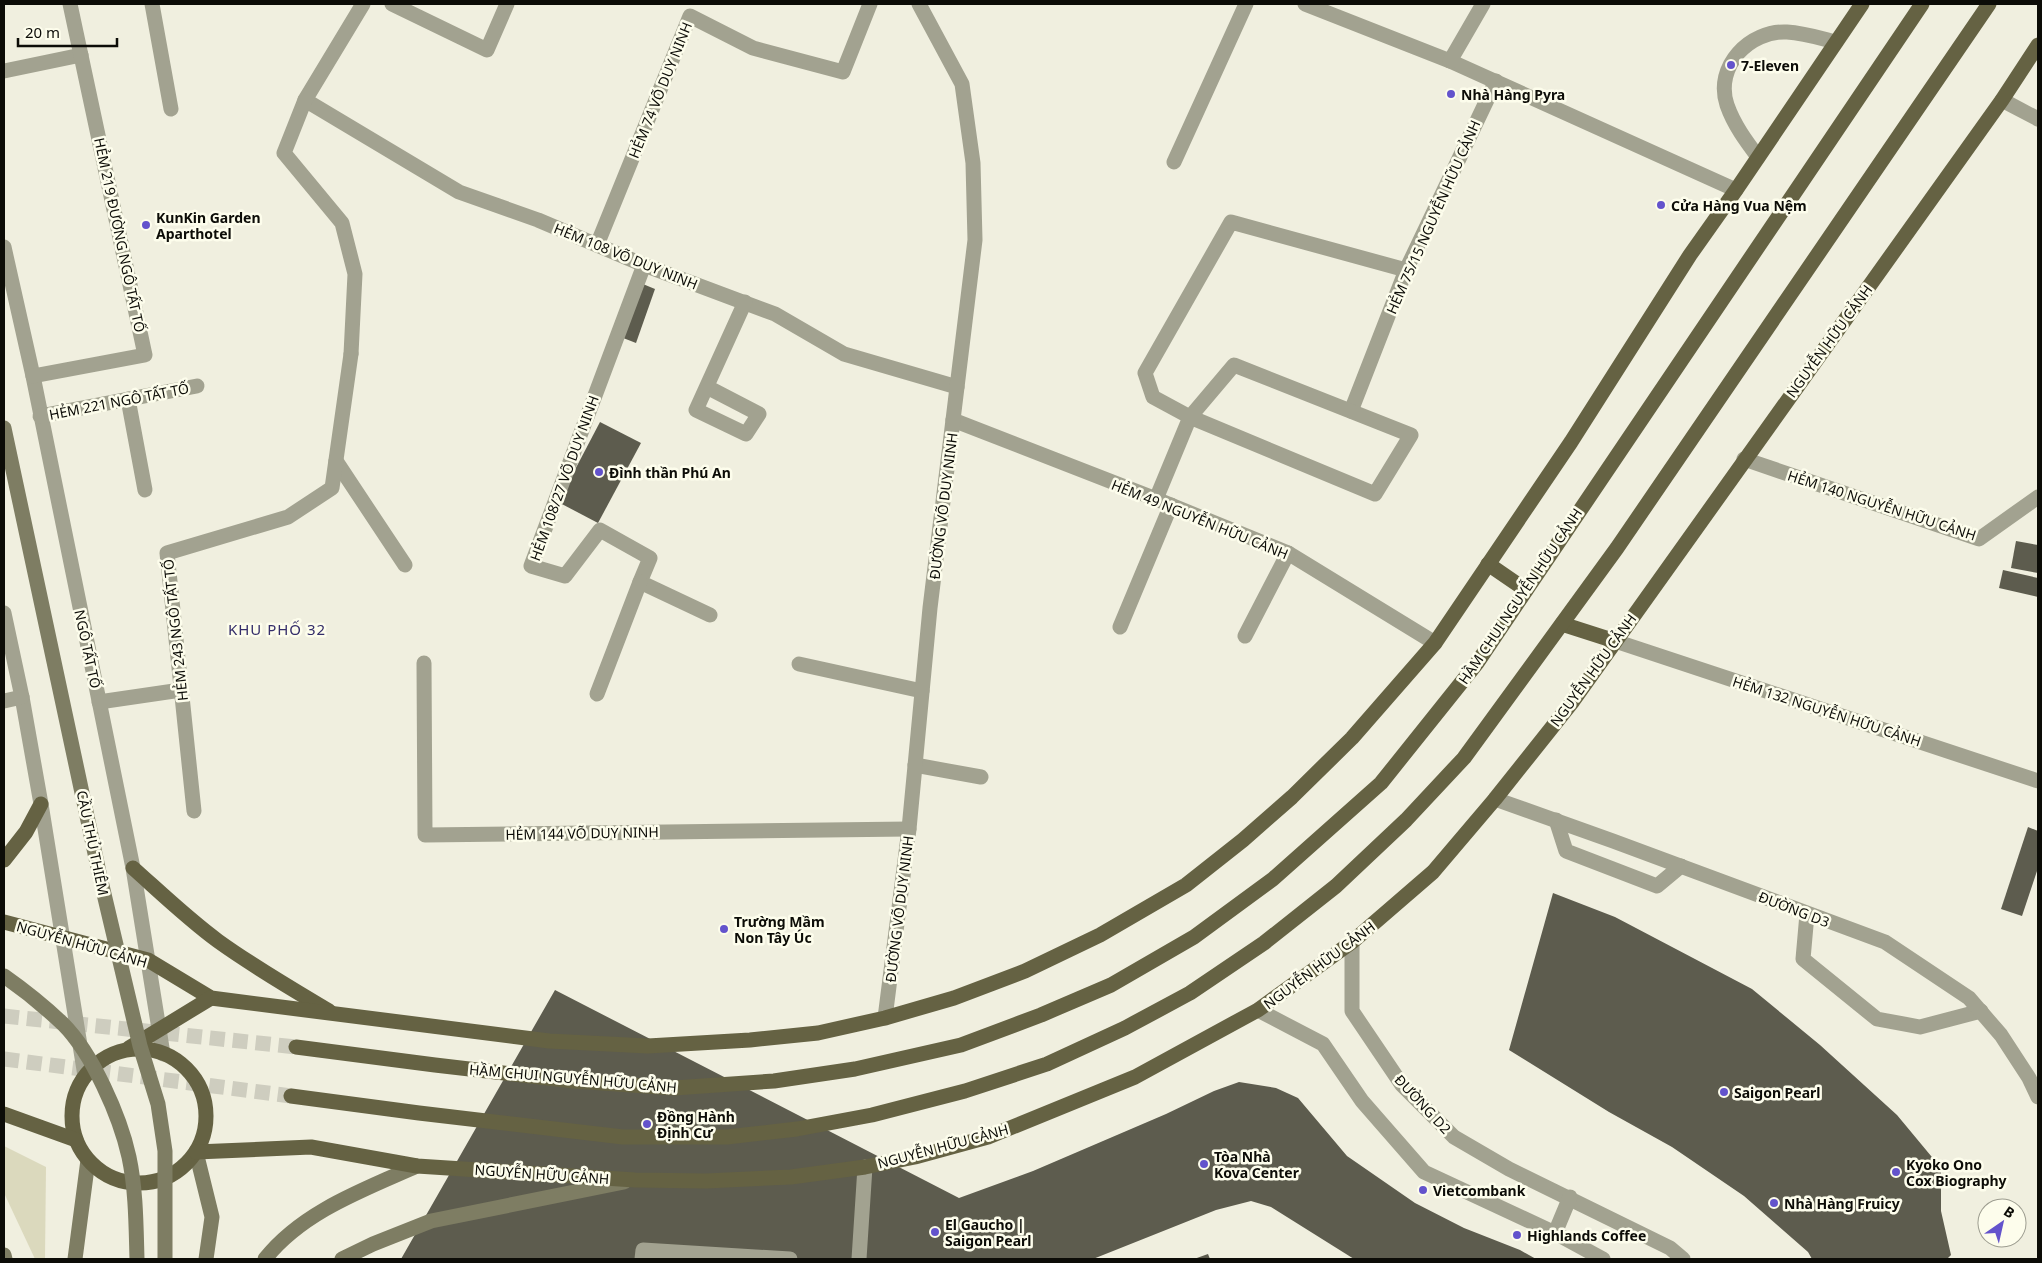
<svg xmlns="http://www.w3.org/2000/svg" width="2042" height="1263" font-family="'Noto Sans',sans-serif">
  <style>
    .green { fill: #dbd9bd }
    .building { fill: #5d5c4e }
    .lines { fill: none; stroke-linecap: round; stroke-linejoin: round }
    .primary-tunnel { stroke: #cecdbf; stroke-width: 15; stroke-dasharray: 15 8; stroke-linecap: butt }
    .lane { stroke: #a2a290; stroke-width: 15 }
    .street { stroke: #a2a290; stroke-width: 15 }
    .secondary { stroke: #7e7d63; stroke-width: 15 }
    .primary { stroke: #656243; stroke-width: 15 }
    .secondary-bridge { stroke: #7e7d63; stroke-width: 15 }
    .poi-dot { fill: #6353cc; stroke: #fdfdec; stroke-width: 2 }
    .labels { text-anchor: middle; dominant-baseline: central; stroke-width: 5; stroke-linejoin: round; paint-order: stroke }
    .poi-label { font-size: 14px; font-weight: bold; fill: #0c0c07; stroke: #fdfdec; text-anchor: start }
    .street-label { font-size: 14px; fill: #0c0c07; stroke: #fdfdec }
    .neighbourhood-label { font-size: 15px; letter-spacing: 1px; fill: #342d69; stroke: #fdfdec }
  </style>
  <rect width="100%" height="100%" fill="#f0efdf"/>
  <path class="green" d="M4,1146l42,21 -1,92h-10l-31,-66z"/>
  <g class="building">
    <path d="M638,282l17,7 -19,54 -18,-7z"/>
    <path d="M600,422l41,21 -43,80 -40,-21z"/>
    <path d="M2016,541l22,4v28l-27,-5z"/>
    <path d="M2003,570l35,8v19l-39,-9z"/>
    <path d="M2028,827l10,4v37l-16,48 -21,-7z"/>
    <path d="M1553,893l62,24 137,72 68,56 77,70 44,53v43l10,44 -4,4h-135l-4,-7 -64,-56 -72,-49 -63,-35 -100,-62z"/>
    <path d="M555,990l404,208 74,-27 133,-57 48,-23 25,-9 37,6 22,10 49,58 68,47 49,25 56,22 16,9h-182l-83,-52 -20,-6 -35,9 -123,49h-692z"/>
    <path d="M1208,1254l2,5h-16z"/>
  </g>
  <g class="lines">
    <g class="primary-tunnel">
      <path d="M4,1016l292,31"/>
      <path d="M4,1059l287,37"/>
    </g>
    <g class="lane">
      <path d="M152,4l19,105"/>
      <path d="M392,4l95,46 20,-46"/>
      <path d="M4,71l77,-16"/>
      <path d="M305,100l154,92 79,28 106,45 131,49 69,40 113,33"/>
      <path d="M2002,100l36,19"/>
      <path d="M1758,157c-12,-16 -24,-32 -31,-52 -13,-39 23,-75 60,-73 17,1 33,6 49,10"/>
      <path d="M1174,162l72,-158"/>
      <path d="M597,245l93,-229 63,32 90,24 27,-68"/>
      <path d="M644,265l-113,301 34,10 35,-46 50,28 -10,24 70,33"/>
      <path d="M351,354l4,-80 -13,-51 -58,-70 21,-53 58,-96"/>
      <path d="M707,387l52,27 -13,20 -50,-24 49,-108"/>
      <path d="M1351,411l55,-141 90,-189"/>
      <path d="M953,420l203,79 132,54 147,90"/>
      <path d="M1744,459l235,80 59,-42"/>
      <path d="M336,461l69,104"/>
      <path d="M1156,499l34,-82 44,-52 177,70 -36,59 -185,-77 -37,-20 -8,-24 86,-151 175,48"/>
      <path d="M1120,627l51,-122"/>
      <path d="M1245,636l43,-83"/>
      <path d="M424,663l1,172 484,-6"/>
      <path d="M799,664l123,27"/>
      <path d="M597,694l43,-112"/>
      <path d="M915,765l66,12"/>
      <path d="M1556,820l10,31 91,35 24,-20"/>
      <path d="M1807,914l-4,45 74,60 43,8 61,-16"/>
      <path d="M885,1018l24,-189 21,-221 45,-368 -2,-77 -11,-79 -43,-80"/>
      <path d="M642,1259l1,-9 147,9"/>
    </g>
    <g class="street">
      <path d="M1305,4l145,57 286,129"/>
      <path d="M1450,61l33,-57"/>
      <path d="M4,247l29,129 100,492 30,186"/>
      <path d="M33,376l112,-21 -75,-351"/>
      <path d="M128,399l17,91"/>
      <path d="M40,416l157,-30"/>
      <path d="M4,613l18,84 19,107 44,272"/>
      <path d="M1615,641l423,140"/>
      <path d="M4,701l18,-4"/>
      <path d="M99,702l82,-12"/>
      <path d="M1495,799l118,42 272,101 84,56 32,37 28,43 9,19"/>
      <path d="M194,811l-27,-258 121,-36 44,-29 19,-134"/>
      <path d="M1352,942v69l50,74 52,52 55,32 161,79 13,11"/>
      <path d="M1258,1010l65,34 39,57 62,71 131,61 48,26"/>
      <path d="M1555,1233l15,-36"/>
      <path d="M859,1259l6,-92"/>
    </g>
    <g class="secondary">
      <path d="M196,1152l16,65 -6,42"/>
      <path d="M4,1255l1,4"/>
      <path d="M75,1259l13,-99"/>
      <path d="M265,1259c37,-47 98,-69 152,-93"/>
      <path d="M342,1259l31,-15 58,-23 193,-39"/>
    </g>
    <g class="primary">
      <path d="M1488,564l38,26"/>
      <path d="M1562,624l53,17"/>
      <path d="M4,860l22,-28 15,-28"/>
      <path d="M133,868c28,25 55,51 85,73 36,26 74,48 111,70"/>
      <path d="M4,922l144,38 63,38 338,43 99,5 102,-6 68,-7 67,-15 69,-20 71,-27 75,-36 86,-50 57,-45 49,-43 60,-59 83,-95 136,-201 119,-187 46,-65 126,-186"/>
      <path d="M296,1047l139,18 138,16 101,7 100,-7 81,-12 106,-24 80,-30 70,-30 83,-48 79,-58 108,-96 96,-120 445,-659"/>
      <path d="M129,1048l82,-50"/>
      <circle cx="139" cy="1116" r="67"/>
      <path d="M291,1096l128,17 204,24h104l70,-8 75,-14 93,-24 82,-27 78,-36 65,-35 74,-50 72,-57 70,-66 58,-62 153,-210 372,-544"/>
      <path d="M4,1114l72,26"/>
      <path d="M196,1152l115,-5 106,19 218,14 71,1 85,-4 74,-10 50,-10 73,-20 147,-60 123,-67 94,-68 81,-70 62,-73 78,-98 429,-601 36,-55"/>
    </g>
    <g class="secondary-bridge">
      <path d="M4,428l96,449 40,169 18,58 7,47v108"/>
      <path d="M4,976c20,14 41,31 59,48 29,29 57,92 66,133 7,33 7,68 8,102"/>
    </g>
  </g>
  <g class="poi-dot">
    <circle cx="1731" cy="65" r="5"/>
    <circle cx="1451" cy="94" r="5"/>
    <circle cx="1661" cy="205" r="5"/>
    <circle cx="146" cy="225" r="5"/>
    <circle cx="599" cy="472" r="5"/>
    <circle cx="724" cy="929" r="5"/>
    <circle cx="1724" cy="1092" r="5"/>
    <circle cx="647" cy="1124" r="5"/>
    <circle cx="1204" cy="1164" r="5"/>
    <circle cx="1896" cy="1172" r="5"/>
    <circle cx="1423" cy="1190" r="5"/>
    <circle cx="1774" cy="1203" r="5"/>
    <circle cx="935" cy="1232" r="5"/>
    <circle cx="1517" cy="1235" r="5"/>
  </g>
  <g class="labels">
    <g class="poi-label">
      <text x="1741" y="65">7-Eleven</text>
      <text x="1461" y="94">Nhà Hàng Pyra</text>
      <text x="1671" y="205">Cửa Hàng Vua Nệm</text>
      <text x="156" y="217">KunKin Garden<tspan x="156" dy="16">Aparthotel</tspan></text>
      <text x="609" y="472">Đình thần Phú An</text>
      <text x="734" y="921">Trường Mầm<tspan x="734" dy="16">Non Tây Úc</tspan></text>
      <text x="1734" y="1092">Saigon Pearl</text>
      <text x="657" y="1116">Đồng Hành<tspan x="657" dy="16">Định Cư</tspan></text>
      <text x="1214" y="1156">Tòa Nhà<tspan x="1214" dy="16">Kova Center</tspan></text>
      <text x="1906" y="1164">Kyoko Ono<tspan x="1906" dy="16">Cox Biography</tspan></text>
      <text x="1433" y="1190">Vietcombank</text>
      <text x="1784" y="1203">Nhà Hàng Fruicy</text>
      <text x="945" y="1224">El Gaucho |<tspan x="945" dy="16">Saigon Pearl</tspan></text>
      <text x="1527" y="1235">Highlands Coffee</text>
    </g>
    <g class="street-label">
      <text transform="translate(660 90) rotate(-68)">HẺM 74 VÕ DUY NINH</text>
      <text transform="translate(1433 217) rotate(-66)">HẺM 75/15 NGUYỄN HỮU CẢNH</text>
      <text transform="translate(120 235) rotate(78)">HẺM 219 ĐƯỜNG NGÔ TẤT TỐ</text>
      <text transform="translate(626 256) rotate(22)">HẺM 108 VÕ DUY NINH</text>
      <text transform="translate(1829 341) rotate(-54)">NGUYỄN HỮU CẢNH</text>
      <text transform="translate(119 401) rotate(-11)">HẺM 221 NGÔ TẤT TỐ</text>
      <text transform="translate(564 478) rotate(-70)">HẺM 108/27 VÕ DUY NINH</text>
      <text transform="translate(1882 505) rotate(18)">HẺM 140 NGUYỄN HỮU CẢNH</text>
      <text transform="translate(943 506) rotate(-83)">ĐƯỜNG VÕ DUY NINH</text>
      <text transform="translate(1200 519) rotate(22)">HẺM 49 NGUYỄN HỮU CẢNH</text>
      <text transform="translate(1520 596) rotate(-56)">HẦM CHUI NGUYỄN HỮU CẢNH</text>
      <text transform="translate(175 630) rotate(-96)">HẺM 243 NGÔ TẤT TỐ</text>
      <text transform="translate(88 649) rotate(78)">NGÔ TẤT TỐ</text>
      <text transform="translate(1593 670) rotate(-54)">NGUYỄN HỮU CẢNH</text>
      <text transform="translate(1827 711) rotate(18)">HẺM 132 NGUYỄN HỮU CẢNH</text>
      <text transform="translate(582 833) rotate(-1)">HẺM 144 VÕ DUY NINH</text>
      <text transform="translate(93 843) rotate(78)">CẦU THỦ THIÊM</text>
      <text transform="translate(899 909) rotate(-83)">ĐƯỜNG VÕ DUY NINH</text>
      <text transform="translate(1794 909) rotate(21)">ĐƯỜNG D3</text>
      <text transform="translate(82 944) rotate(16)">NGUYỄN HỮU CẢNH</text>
      <text transform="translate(1319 965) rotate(-37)">NGUYỄN HỮU CẢNH</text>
      <text transform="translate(573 1078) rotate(5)">HẦM CHUI NGUYỄN HỮU CẢNH</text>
      <text transform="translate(1423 1104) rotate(47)">ĐƯỜNG D2</text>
      <text transform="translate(943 1146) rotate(-15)">NGUYỄN HỮU CẢNH</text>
      <text transform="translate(542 1174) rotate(4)">NGUYỄN HỮU CẢNH</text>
    </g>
    <g class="neighbourhood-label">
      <text x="277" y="629">KHU PHỐ 32</text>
    </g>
  </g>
  <rect width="2042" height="1263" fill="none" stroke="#0c0c07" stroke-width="10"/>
  <g transform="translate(2002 1223) rotate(34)"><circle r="24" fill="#fdfdec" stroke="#9d9d90"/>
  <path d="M0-4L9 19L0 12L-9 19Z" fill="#6353cc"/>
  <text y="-8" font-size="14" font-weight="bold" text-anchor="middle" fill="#0c0c07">B</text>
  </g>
  <path d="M18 38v8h99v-8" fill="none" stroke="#0c0c07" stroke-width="2.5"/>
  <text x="25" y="38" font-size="15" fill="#0c0c07" stroke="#fdfdec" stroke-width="4" paint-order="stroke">20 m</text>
</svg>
